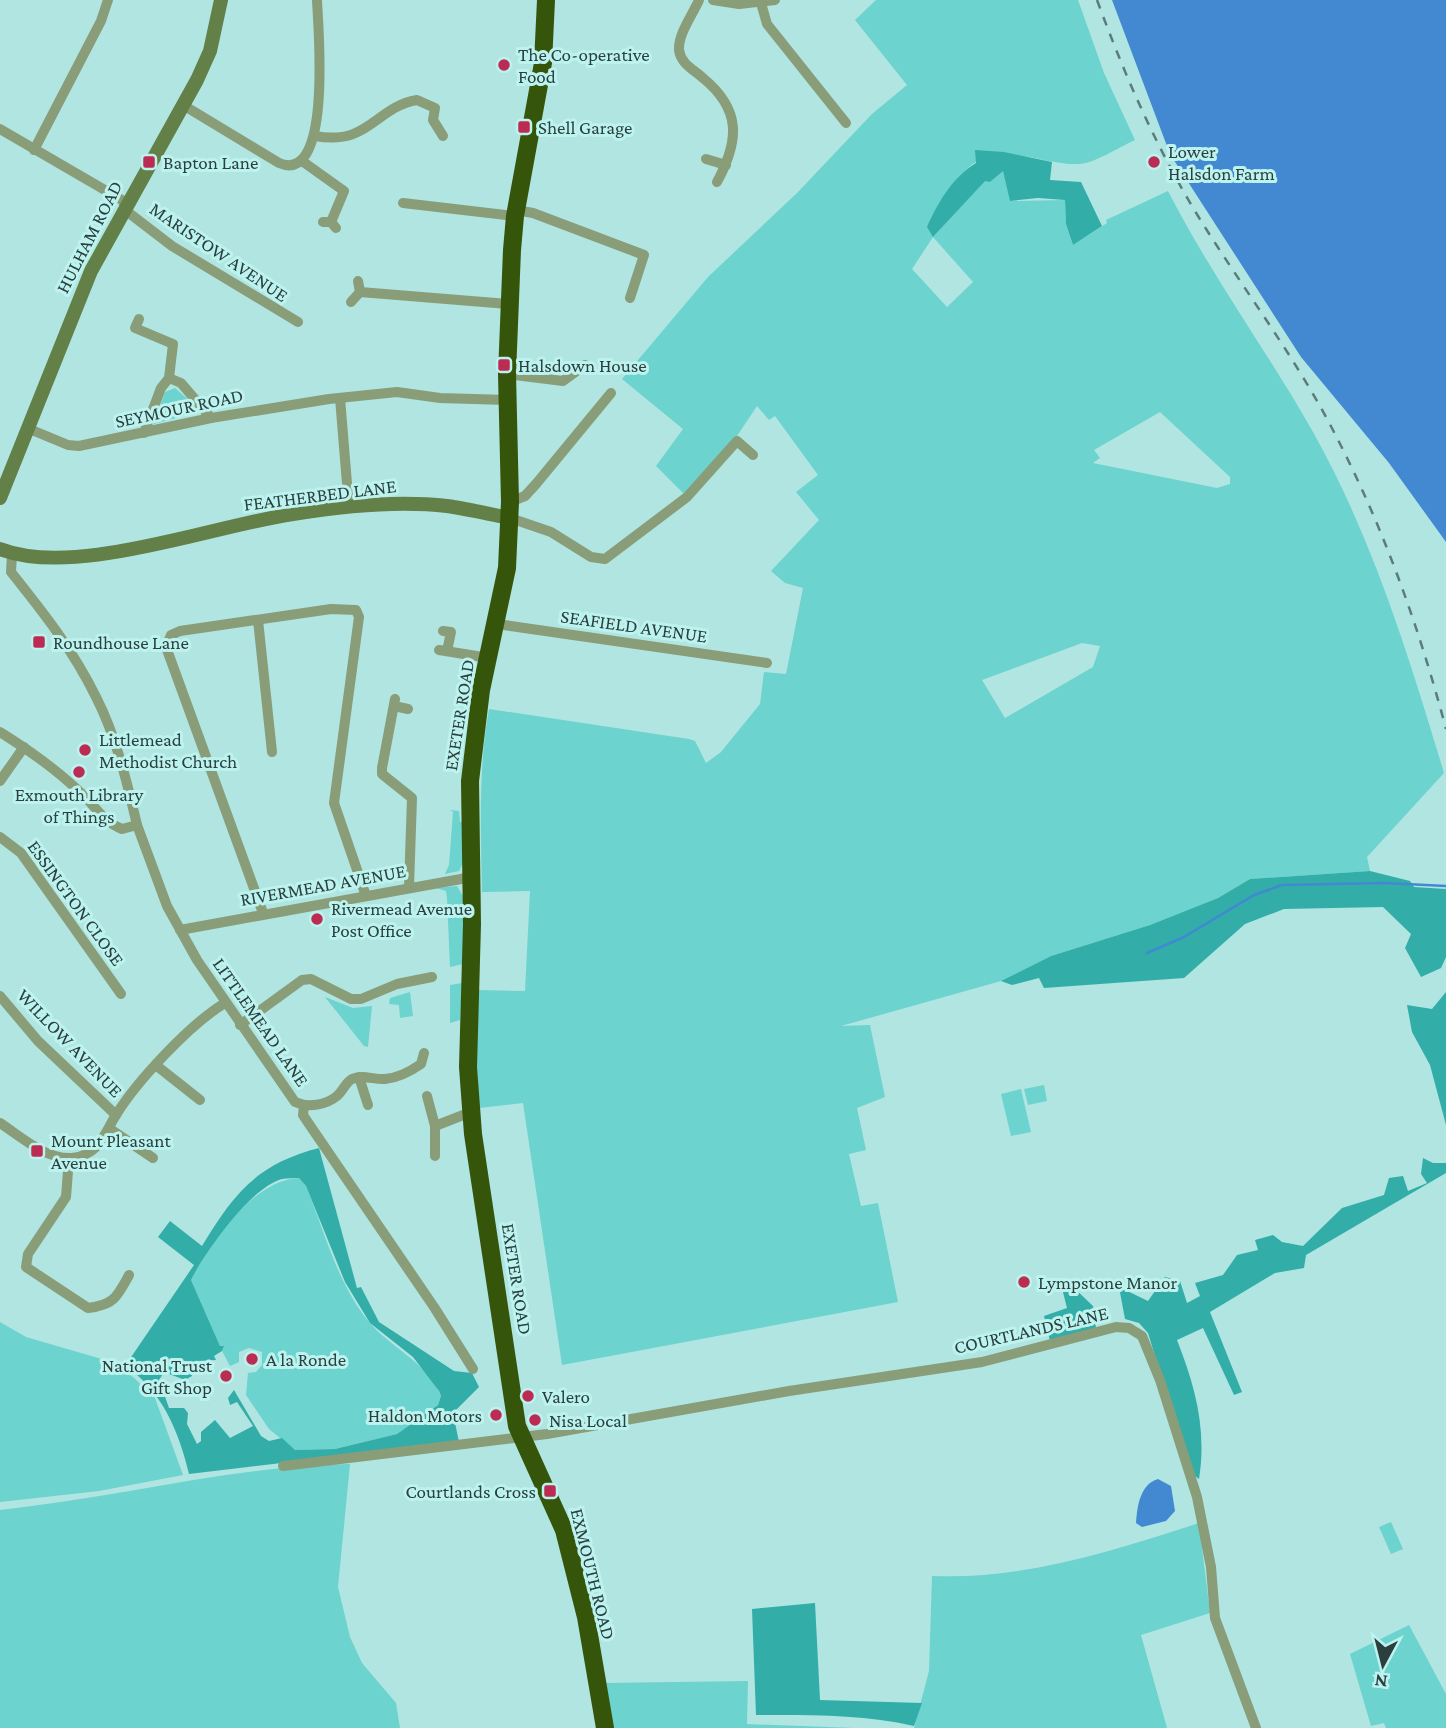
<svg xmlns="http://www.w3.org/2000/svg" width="1446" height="1728" font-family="'Crimson Pro',serif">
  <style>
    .green { fill: #6cd3ce; fill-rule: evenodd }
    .forest { fill: #32ada8; fill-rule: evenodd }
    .water { fill: #4289d1 }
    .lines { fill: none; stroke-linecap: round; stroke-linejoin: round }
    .stream { stroke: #4289d1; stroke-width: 2.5 }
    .street { stroke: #899d78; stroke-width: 10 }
    .secondary { stroke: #628047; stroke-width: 14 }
    .highway { stroke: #35550b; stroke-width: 18 }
    .rail { stroke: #5b7c7a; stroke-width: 2.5; stroke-dasharray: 9 9; stroke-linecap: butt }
    .poi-dot { fill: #bc2c52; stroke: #bdf3ef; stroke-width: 2.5 }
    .labels { text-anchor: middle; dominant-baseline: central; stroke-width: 6; stroke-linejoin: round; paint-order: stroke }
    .poi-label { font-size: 19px; fill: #2a3f3e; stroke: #bdf3ef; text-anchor: start }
    .street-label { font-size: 19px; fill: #2a3f3e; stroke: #bdf3ef }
  </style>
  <rect width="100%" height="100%" fill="#b0e5e2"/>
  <g class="green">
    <path d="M876,0h202l26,73 31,67c-16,7 -38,22 -55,24 -37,2 -81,-26 -113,5 -12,12 -25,51 -33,67l51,-56 5,2 13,-12 8,31 54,-1 1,24 7,21 34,-22 -1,-3 62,-29c43,84 99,160 145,241 60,107 96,225 131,341l-77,84 3,14 -120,8 -32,19 -68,27 -99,31 -50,25 -160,45 29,-1 15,72 -28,11 9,42 -17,4 12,52 17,-3 20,99 -336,63 -39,-262 -44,5 -3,-60 2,-58 47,1 5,-100 -48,1c-1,-61 -4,-123 7,-183l200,30 6,2 11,22 15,-11 39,-48 4,-32 22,2 17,-86 -18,-5 -14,-12 48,-51 -23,-28 22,-17 -43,-59 -6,4 -12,-14 -22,33 -49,57 -30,-30 27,-37 -61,-50 86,-102 89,-84 75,-79 35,-29 -52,-65zM933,237l40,45 -26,25 -35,-38zM1160,412l70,65v7l-13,4 -124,-25 7,-5 -6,-8zM1082,643l18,3 -7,21 -88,51 -23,-38z"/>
    <path d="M175,388l18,16 4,8 -43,12 11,-32z"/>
    <path d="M450,810l9,1 1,11h2l1,41 -4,8 -14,3 4,-9 4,-53z"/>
    <path d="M457,886l7,12 -1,66 -13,3 -3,-69 -1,-7 -10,-3z"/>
    <path d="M462,983l-2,37 -10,3v-38z"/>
    <path d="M410,992l3,24 -13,2 -1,-13 -10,-1 1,-6z"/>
    <path d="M325,997l28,11 19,-2 -4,41 -4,-1z"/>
    <path d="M1044,1085l3,16 -19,4 -4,-16z"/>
    <path d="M1021,1089l10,43 -20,4 -10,-42z"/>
    <path d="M299,1178l7,8c18,44 32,100 64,137 22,26 57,39 71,73l-3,9 -41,29 -62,15 -40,1 -26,-21 -23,-34 2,-22 8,-1 6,-7v-13l-13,-4 -10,4v10l-9,4 -8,-15 2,-5h-4l-29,-66c20,-38 62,-100 108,-102z"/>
    <path d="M0,1322l26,15 79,23 28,17 22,21 28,77 -84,16 -99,11z"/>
    <path d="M350,1464l-12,123 12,50 12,26 34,40 4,25h-400v-218c117,-12 233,-44 350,-46z"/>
    <path d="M1391,1522l12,27 -12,5 -12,-27z"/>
    <path d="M1199,1523l11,90 -69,22 26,93h-253l15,-57 3,-95c92,4 180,-25 267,-53z"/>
    <path d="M1409,1625l37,69v34h-60l-2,-5 -13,3 -21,-72z"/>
    <path d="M748,1681l-1,43 107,4h-243l-7,-45z"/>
  </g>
  <g class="forest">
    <path d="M975,150l29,2 48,10 -2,18 31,2 21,44 -29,19 -7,-21 -1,-24 -27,-2 -28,3 -7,-30 -13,11 -5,-1 -52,56 -6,-10c11,-25 26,-50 49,-64z"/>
    <path d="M1370,871l40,10 4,6 32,2v68l-5,11 -20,9 -16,-29 6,-14 -28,-27 -99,2 -39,15 -61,54 -140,10 -5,-10 -27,7 -11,-4 50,-25 99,-31 68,-27 32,-19z"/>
    <path d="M1446,992v133l-16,-60 -18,-33 -5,-27 25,4z"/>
    <path d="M319,1148l38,140 4,-1 18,35 75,49 18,2 7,14 -26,26 6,29 -270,32c-10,-42 -27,-84 -64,-108l69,-101 -36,-28 12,-16 32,25c32,-53 55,-82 117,-98zM299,1178l7,8 39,96 25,41 43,34 26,34 2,5 -3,9 -41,29 -62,15 -40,1 -13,-12 -13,3 -8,-5 -27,-46 -6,8 2,7 7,-3 16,24 -23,12 -15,-18 -14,12v9l-4,3 -10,-20 1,-11 -4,-5h-15l-10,-28 5,-8 21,8 7,-4 -1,-8 7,-7 18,-1 -2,-4 8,-5 2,-5h-4l-29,-66c14,-28 60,-93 91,-101 5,-1 12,-1 17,-1z"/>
    <path d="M1423,1158l10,5h13v10l-140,82 -2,13 -29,5 -65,39 32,80 -8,3 -31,-67 -26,12c18,46 30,89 22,139l-8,-6 -43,-140 -9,-10 -14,-4 -6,-32 29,14 17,-24 15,4 7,22 13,-7 -5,-13 28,-8 14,-20 21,-5 -3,-10 18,-5 9,7 21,4 39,-38 42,-13 5,-17 14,-2 5,15 19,-8 -6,-9z"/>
    <path d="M1072,1286l21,20 3,22 -46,13 -6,-25 23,-8 -5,-20z"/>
    <path d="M815,1603l5,97 102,3 -8,23c-52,-12 -105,-11 -158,-11l-4,-106z"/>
  </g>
  <g class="water">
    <path d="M1112,0h334v542l-57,-79 -88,-106 -131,-203z"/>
    <path d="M1158,1479l13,7 4,25 -9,10 -24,6 -6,-4c1,-16 4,-39 22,-44z"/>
  </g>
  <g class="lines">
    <path class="stream" d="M1147,953l37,-16 70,-42 28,-10 103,-2 61,3"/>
    <g class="street">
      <path d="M699,0c-6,14 -21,34 -20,50 2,14 14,19 24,28 39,32 36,63 14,104"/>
      <path d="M713,0l26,4 36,-4"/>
      <path d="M761,3l6,21 79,99"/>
      <path d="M183,105l96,58c54,23 39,-137 38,-163"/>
      <path d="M0,129l122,71 7,13 43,33 126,76"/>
      <path d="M315,136c55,10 60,-29 102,-36l18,8 -2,12 10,16"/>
      <path d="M34,150l67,-129 7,-21"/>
      <path d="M706,159l20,6"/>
      <path d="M302,161l42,30 -13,31"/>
      <path d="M403,203l112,13"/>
      <path d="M516,210l17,3 111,42 -14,43"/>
      <path d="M323,222h8l5,6"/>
      <path d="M360,292l148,12"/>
      <path d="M351,302l9,-10 -2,-11"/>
      <path d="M139,319l-4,9 38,16 -4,34"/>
      <path d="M507,374l56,7 22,-16"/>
      <path d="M340,398l9,110"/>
      <path d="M27,428l41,17 11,1 132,-28 118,-19 68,-7 43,6 67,2"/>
      <path d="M144,433l17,-45 8,-10 12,5 30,35"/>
      <path d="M510,502l15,-6 11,-12 75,-91"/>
      <path d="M510,518l41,14 40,25 14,2 82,-62 50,-56 16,14"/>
      <path d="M12,554l-1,18c32,40 62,78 85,125 20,39 31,85 41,128"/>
      <path d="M258,620l14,132"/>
      <path d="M497,624l270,39"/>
      <path d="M443,631l8,1 -4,19"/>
      <path d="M439,650l50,8"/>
      <path d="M395,699l-13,69v6l30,24 -3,89"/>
      <path d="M394,706l14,3"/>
      <path d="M0,732c29,18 60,40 85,65 13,13 19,25 37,32l15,-4 30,81 30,54 98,142c14,6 31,3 42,-6 6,-5 8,-13 15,-17 10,-5 23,1 33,0 12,-1 26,-8 36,-15l3,-11"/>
      <path d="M0,781l24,-34"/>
      <path d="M0,837l21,16 100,141"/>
      <path d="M263,913l-97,-266 5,-12 9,-4 151,-22 25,1 3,7 -25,186 32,93"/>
      <path d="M180,930l292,-53"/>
      <path d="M0,996l38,45 78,74"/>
      <path d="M240,1025l62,-45 9,-1 40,20h10l36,-15 35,-7"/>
      <path d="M157,1066l43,34"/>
      <path d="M359,1077l9,28"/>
      <path d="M427,1096l8,30"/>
      <path d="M304,1106l-1,9 6,9 125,183 39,62"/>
      <path d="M0,1123c20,13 46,37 72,35 9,-1 17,-4 24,-11 9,-10 13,-21 20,-32 21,-34 74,-91 109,-112"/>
      <path d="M110,1129l43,29"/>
      <path d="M435,1156v-30l36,-14"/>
      <path d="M69,1158l-3,39 -38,57 -2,13 62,41c26,-3 29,-11 41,-33"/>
      <path d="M283,1466l264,-32 242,-43 193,-29 134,-35 13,1 13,8 18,44 37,117 14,70 4,51 41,110"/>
    </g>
    <g class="secondary">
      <path d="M0,498l91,-227 106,-191 13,-29 11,-51"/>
      <path d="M0,549c75,29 211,-23 293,-35 49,-8 104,-14 154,-8 21,3 42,8 63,12"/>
    </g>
    <path class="highway" d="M546,0l-3,63 -28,153 -3,34 -5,124 3,128 -3,66 -26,122 -11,91 2,143 -4,143 5,67 44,292 47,104 22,87 19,111"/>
    <path class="rail" d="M1097,0c28,76 59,147 101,216 45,73 99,143 138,220 48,93 83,191 110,293"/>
  </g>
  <g class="poi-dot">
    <circle cx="504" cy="65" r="7"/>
    <rect x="517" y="120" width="14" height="14" rx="3.5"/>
    <rect x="142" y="155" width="14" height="14" rx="3.5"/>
    <circle cx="1154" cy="162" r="7"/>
    <rect x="497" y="358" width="14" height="14" rx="3.5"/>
    <rect x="32" y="635" width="14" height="14" rx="3.5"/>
    <circle cx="85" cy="750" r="7"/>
    <circle cx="79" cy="772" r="7"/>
    <circle cx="317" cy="919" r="7"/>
    <rect x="30" y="1144" width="14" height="14" rx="3.5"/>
    <circle cx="1024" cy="1282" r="7"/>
    <circle cx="252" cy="1359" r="7"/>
    <circle cx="226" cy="1376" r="7"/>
    <circle cx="528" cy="1396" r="7"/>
    <circle cx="496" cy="1415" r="7"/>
    <circle cx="535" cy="1420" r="7"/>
    <rect x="543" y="1484" width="14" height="14" rx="3.5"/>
  </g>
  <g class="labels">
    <g class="poi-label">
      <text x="518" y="54">The Co-operative<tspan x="518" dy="22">Food</tspan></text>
      <text x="538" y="127">Shell Garage</text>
      <text x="1168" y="151">Lower<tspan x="1168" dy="22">Halsdon Farm</tspan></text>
      <text x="163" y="162">Bapton Lane</text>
      <text x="518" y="365">Halsdown House</text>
      <text x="53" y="642">Roundhouse Lane</text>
      <text x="99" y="739">Littlemead<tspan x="99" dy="22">Methodist Church</tspan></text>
      <text x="79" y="794" text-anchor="middle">Exmouth Library<tspan x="79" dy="22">of Things</tspan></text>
      <text x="331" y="908">Rivermead Avenue<tspan x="331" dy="22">Post Office</tspan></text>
      <text x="51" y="1140">Mount Pleasant<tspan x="51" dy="22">Avenue</tspan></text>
      <text x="1038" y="1282">Lympstone Manor</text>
      <text x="266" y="1359">A la Ronde</text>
      <text x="212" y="1365" text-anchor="end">National Trust<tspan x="212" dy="22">Gift Shop</tspan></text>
      <text x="542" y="1396">Valero</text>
      <text x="482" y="1415" text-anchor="end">Haldon Motors</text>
      <text x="549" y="1420">Nisa Local</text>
      <text x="536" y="1491" text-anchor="end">Courtlands Cross</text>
    </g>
    <g class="street-label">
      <text transform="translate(89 237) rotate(-63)">HULHAM ROAD</text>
      <text transform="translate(219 252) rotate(34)">MARISTOW AVENUE</text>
      <text transform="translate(179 408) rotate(-12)">SEYMOUR ROAD</text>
      <text transform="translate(320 495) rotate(-7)">FEATHERBED LANE</text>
      <text transform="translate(634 626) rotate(8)">SEAFIELD AVENUE</text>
      <text transform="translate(459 715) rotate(-81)">EXETER ROAD</text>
      <text transform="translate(323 885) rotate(-10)">RIVERMEAD AVENUE</text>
      <text transform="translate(76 903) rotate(54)">ESSINGTON CLOSE</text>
      <text transform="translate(261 1022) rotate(55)">LITTLEMEAD LANE</text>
      <text transform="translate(70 1043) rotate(46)">WILLOW AVENUE</text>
      <text transform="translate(517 1279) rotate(81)">EXETER ROAD</text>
      <text transform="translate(1031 1330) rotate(-13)">COURTLANDS LANE</text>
      <text transform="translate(593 1574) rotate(76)">EXMOUTH ROAD</text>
    </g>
  </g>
  <g transform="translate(1383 1665) rotate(187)" stroke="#bdf3ef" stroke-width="5" paint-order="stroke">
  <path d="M0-5L12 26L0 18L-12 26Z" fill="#2a3f3e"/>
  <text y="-10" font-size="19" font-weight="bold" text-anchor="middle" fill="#2a3f3e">N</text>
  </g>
</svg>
